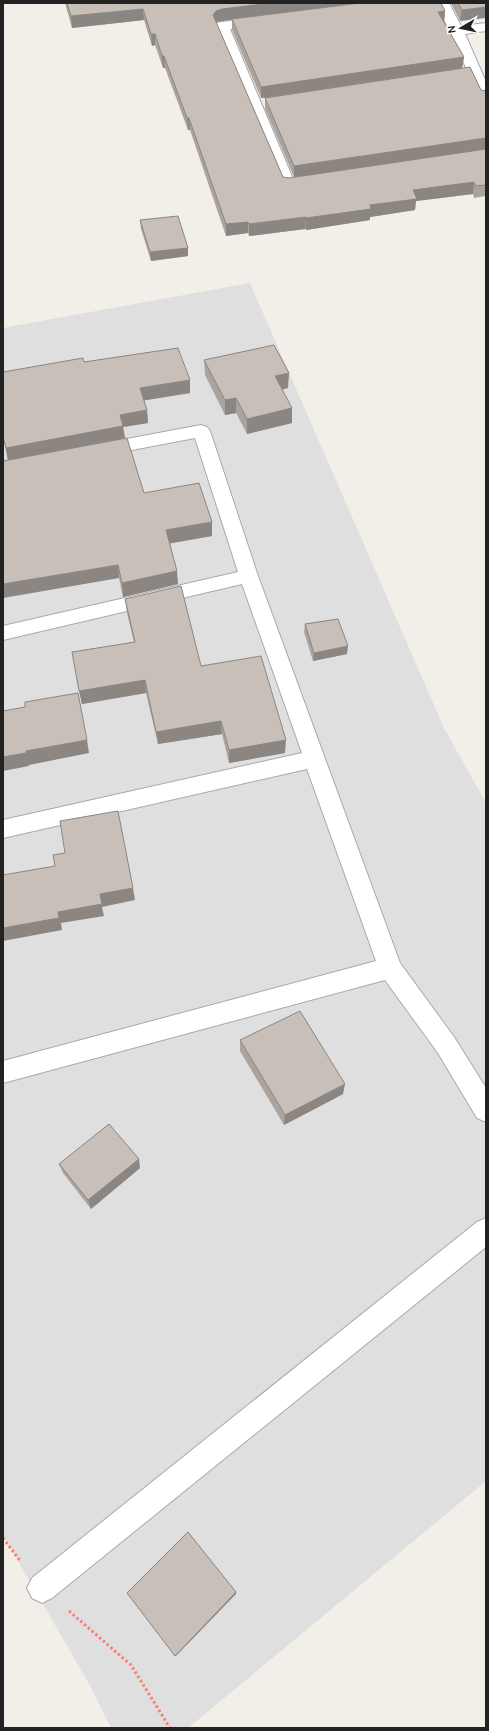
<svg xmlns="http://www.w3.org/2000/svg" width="489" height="1731" font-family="Karla,sans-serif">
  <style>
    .residential { fill: #e0dfdf }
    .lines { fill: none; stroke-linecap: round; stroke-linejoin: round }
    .street-casing { stroke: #a9a9a9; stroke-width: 2 }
    .path { stroke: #fa8072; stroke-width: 3; stroke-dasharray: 2.5 2.5; stroke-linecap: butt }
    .street { fill: #fff; fill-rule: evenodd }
    .wall { fill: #aba49e; fill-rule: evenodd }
    .shaded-wall { fill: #8b8681 }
    .building { fill: #c7bfb8; stroke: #8b8681 }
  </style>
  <rect width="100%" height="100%" fill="#f2efe9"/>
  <path class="residential" d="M250,283l194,445 42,75v678l-298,247h-77l-19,-39 -89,-154v-1207z"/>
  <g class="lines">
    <g class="street-casing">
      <g id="street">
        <path d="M435,3h14l12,23 25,-3v8l-21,3 21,48v20l-5,-1 -2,-3 -29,-67z"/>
        <path d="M261,18l5,1 2,3 -2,3 -36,4 63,150 17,-2 5,1 2,3 -2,3 -27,4 -5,-1 -2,-3 -66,-158 2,-3 5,-1z"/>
        <path d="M201,425l6,2 3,4 48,145 142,387 54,74 32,51v34l-9,-4 -39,-65 -53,-73 -382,103v-22l373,-100 -69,-192 -304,69v-18l299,-67 -60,-169 -239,56v-14l235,-54 -43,-134 -95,18 -6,-2 -3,-4 3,-4 6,-2z"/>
        <path d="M486,1218v29l-434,351 -10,5 -10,-5 -5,-10 5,-10 445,-356z"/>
      </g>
    </g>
    <g class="path">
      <path d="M3,1538l18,24"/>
      <path d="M69,1611l62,54 39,63"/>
    </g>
    <use href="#street" class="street"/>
  </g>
  <g class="wall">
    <path d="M65,3h376l4,8 -1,11 20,35 -2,11 19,22 5,1v105l-12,2 -1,-4 -57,7 -1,9 -45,7v3l-64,10 -1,-1 -56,7 -1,-3 -22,3 -36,-106h-2l-23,-62h-2l-8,-23 -3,1 -8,-26 -72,8zM232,19v11l29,68h4v11l29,68 -5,1 -6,-1 -67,-155 6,-1z"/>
    <path d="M451,3h35l-26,18z"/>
    <path d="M140,220l48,28v8l-37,5 -10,-32z"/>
    <path d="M204,360l84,28 -6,2 10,18v15l-45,11 -11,-21 -11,2 -20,-40z"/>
    <path d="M84,362l106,31 -46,7 3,10 1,13 -25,4 2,11 -104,20 123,35 68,29v14l-42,7 8,41 -55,13 -4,-19 -111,-118 -5,-22v-66z"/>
    <path d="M125,599l76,67 84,87 -56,10 -7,-29 -64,10 -12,-51 -64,11 -10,-52 62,-10 -7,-29z"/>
    <path d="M305,624l42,30 -34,7 -9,-29z"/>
    <path d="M240,1040l103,54 -59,31 -44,-74z"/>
    <path d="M59,1164l81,4 -49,41 -28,-36z"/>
  </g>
  <g class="shaded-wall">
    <path d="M271,3h92l-141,18 -6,1 -3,-7 3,-4 6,-2z"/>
    <path d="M486,7v11l-26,3 2,-11z"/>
    <path d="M143,9l1,11 -72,8 -1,-12z"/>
    <path d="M445,11l-1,12 -6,-11z"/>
    <path d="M151,34h4v11l-3,1z"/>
    <path d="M162,56h2l1,12h-2z"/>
    <path d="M464,57l-2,11 -201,30v-11z"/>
    <path d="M187,118h2l1,12h-2z"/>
    <path d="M486,138v12l-192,27v-11z"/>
    <path d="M474,182l-1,12 -57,7 -1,9 -45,7v3l-64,10v-12l64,-13 43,-15z"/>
    <path d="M306,217l-1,12 -56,7v-12z"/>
    <path d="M248,222v11l-22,3v-12z"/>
    <path d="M188,248v8l-37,5 -1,-9z"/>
    <path d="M289,373l-1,15 -13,3v-15z"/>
    <path d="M190,380v13l-49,8 -1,-13z"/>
    <path d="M236,398v15l-11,2v-15z"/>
    <path d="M292,408v15l-45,11v-15z"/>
    <path d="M147,410l1,13 -25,4 2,11 -117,23 -2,-13 114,-33z"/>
    <path d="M212,522v14l-45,8 -1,-14z"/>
    <path d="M118,565l1,13 -116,20v-14z"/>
    <path d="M177,571l1,13 -55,13 -1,-14z"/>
    <path d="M348,646l-1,8 -34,7 1,-8z"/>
    <path d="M145,680l1,13 -64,11 -3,-13z"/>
    <path d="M221,721l1,13 -64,10 -2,-12z"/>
    <path d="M87,740l2,13 -60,12v1l-26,5v-14l23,-6z"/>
    <path d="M286,740l-1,13 -56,10v-13z"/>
    <path d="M133,888l2,12 -33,7 2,9 -43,7 1,7 -59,11v-13l55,-16 42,-18z"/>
    <path d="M345,1084l-2,10 -59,31 1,-10z"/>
    <path d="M139,1159l1,9 -49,41 -3,-9z"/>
    <path d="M236,1592v2l-60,62h-1z"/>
  </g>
  <g class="building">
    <path d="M67,3h204l-49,6 -6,2 -3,4 70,162 6,1 197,-29v36l-10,1 -2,-4 -61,8 4,9 -47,6 1,4 -65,9v-1l-57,7 -1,-2 -22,2 -37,-106h-2l-23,-62h-2l-7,-22h-4l-8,-25 -72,7z"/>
    <path d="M360,3h81l4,8 -7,1 26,45 -203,30 -29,-68z"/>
    <path d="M458,3h28v4l-24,3z"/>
    <path d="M470,67l11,23 5,1v47l-192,28 -29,-68z"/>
    <path d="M178,216l10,32 -38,4 -10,-32z"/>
    <path d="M274,345l15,28 -14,3 17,32 -45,11 -11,-21 -11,2 -21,-40z"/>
    <path d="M178,348l12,32 -50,8 7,22 -27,5 3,11 -117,22 -3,-11v-65l80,-14 1,4z"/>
    <path d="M127,438l17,55 55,-10 13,39 -46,8 11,41 -55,12 -4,-18 -115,19v-123z"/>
    <path d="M181,586l20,80 60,-10 25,84 -57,10 -8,-29 -65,11 -11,-52 -66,11 -7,-39 63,-10 -10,-43z"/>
    <path d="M338,619l10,27 -34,7 -9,-29z"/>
    <path d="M78,693l9,47 -61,11v2l-23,4v-46l22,-4v-5z"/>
    <path d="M118,811l15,77 -33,6 2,10 -44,8 1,6 -56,10v-53l52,-9 -2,-11 12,-2 -5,-32z"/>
    <path d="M300,1011l45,73 -60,31 -45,-75z"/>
    <path d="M109,1124l30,35 -51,41 -29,-36z"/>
    <path d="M188,1532l48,60 -61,64 -48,-63z"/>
  </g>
  <rect width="489" height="1731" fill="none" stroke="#222222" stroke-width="8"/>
  <g transform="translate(461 28) rotate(261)" stroke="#ffffff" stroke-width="3" paint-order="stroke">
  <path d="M0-3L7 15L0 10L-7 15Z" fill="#222222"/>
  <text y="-6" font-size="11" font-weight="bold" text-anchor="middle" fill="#222222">N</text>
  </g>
</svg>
